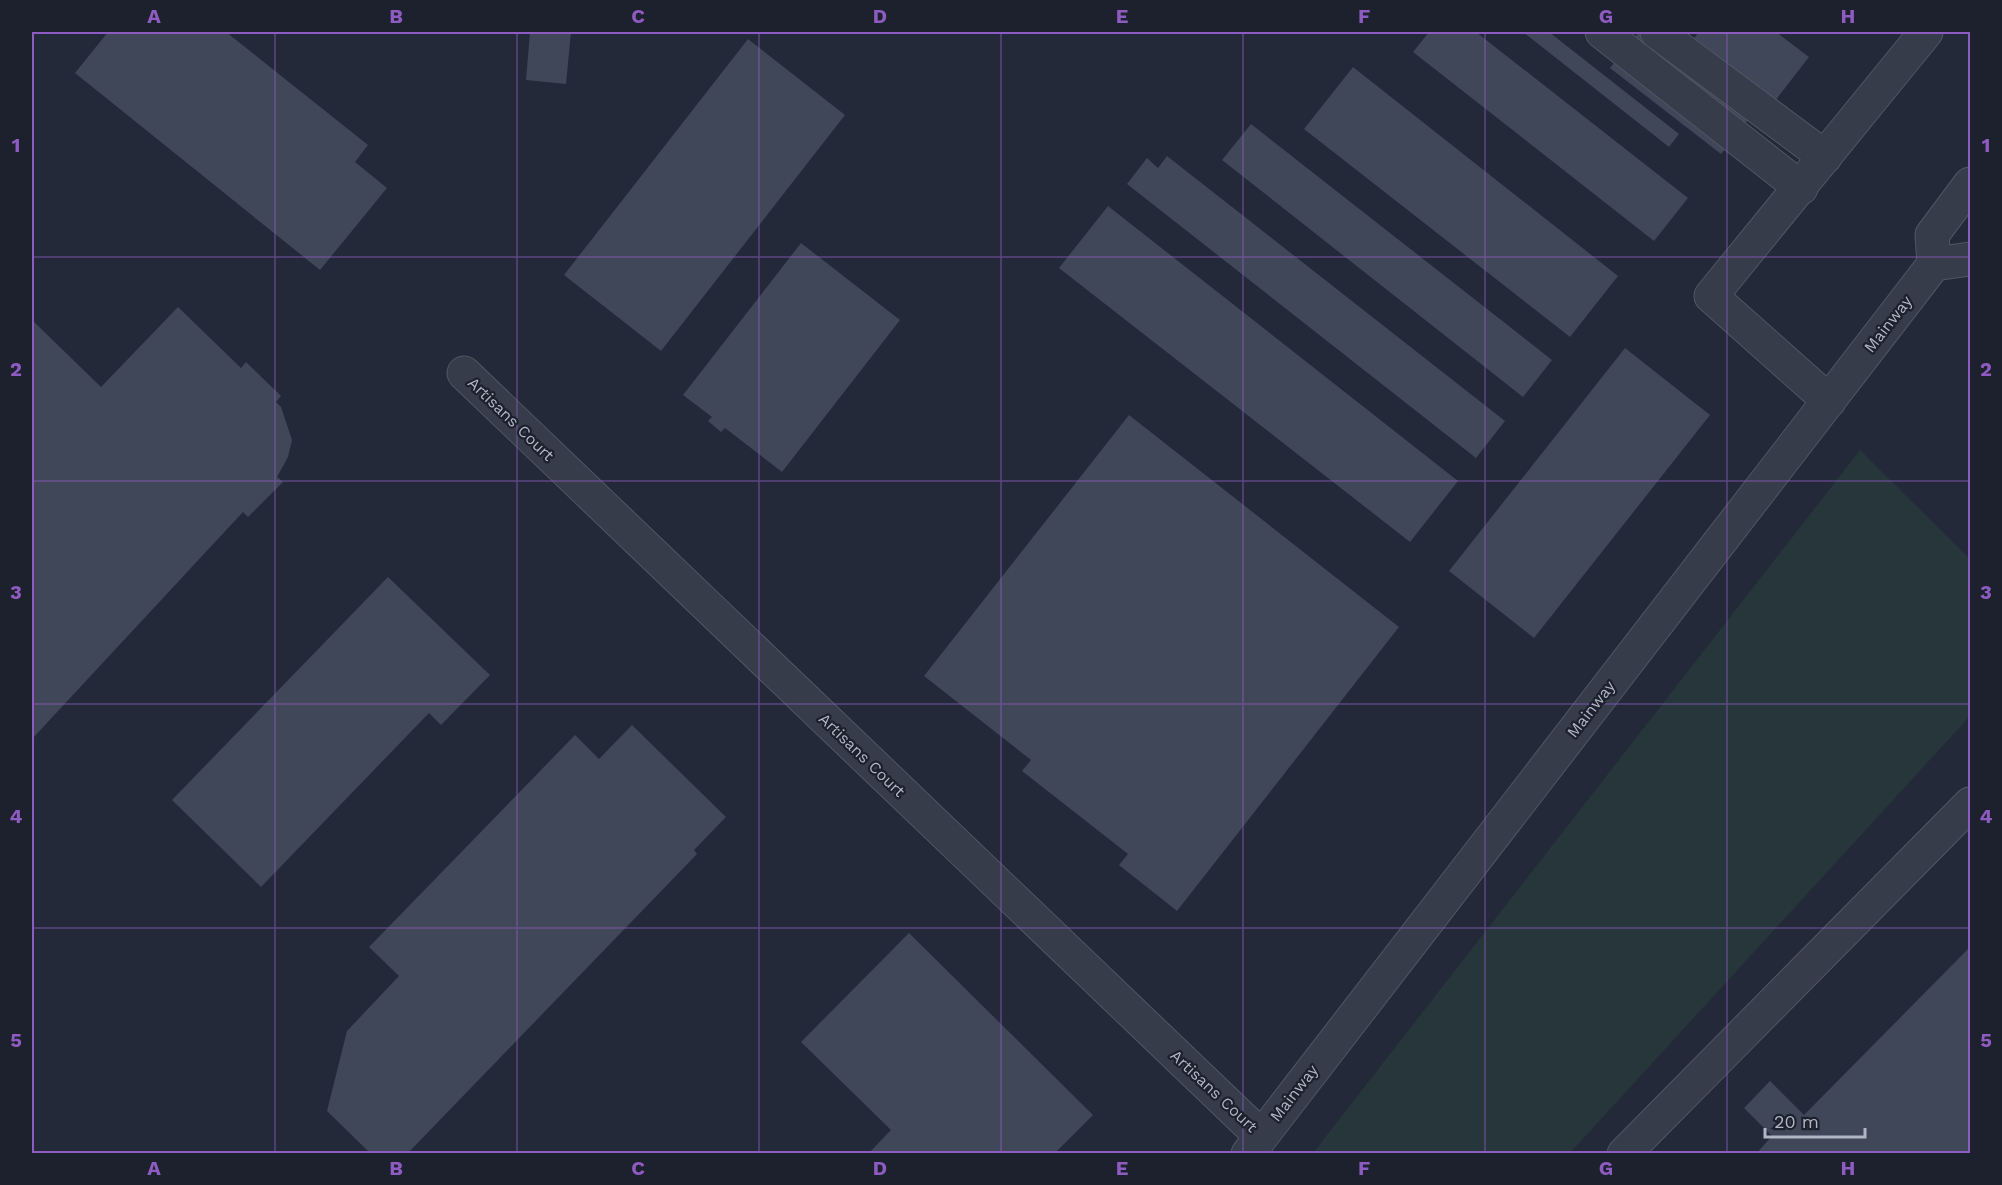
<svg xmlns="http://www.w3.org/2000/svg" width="2002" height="1185" font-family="'Work Sans',sans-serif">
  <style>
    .green { fill: #26363a }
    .building { fill: #3f4758 }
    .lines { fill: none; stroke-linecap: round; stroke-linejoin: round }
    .minor-casing { stroke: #515663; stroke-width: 35 }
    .minor { stroke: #363c49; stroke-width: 33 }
    .grid { fill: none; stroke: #8e5cc1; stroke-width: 1.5; stroke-opacity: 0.55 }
    .labels { text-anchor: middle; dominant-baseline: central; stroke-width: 4.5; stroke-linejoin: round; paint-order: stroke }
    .street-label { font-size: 16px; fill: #b1b6c5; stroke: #1c212d }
    .neatline { fill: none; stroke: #8e5cc1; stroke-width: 2 }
    .grid-label { font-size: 20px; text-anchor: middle; font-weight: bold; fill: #8e5cc1 }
  </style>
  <rect width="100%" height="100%" fill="#232938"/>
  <path class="green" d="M1860,450l110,109v157l-400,437h-257z"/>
  <g class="building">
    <path d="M108,32h118l142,113 -13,17 32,26 -67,82 -245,-197z"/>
    <path d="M530,32h41l-5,52 -40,-4z"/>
    <path d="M1429,32h47l212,166 -34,43 -241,-189z"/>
    <path d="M1523,32h26l130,102 -10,13z"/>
    <path d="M1639,32h4l108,84 -30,38 -111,-86z"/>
    <path d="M1699,32h77l33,25 -34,44 -81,-63z"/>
    <path d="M748,39l97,76 -184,236 -97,-76z"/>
    <path d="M1353,67l265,209 -48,61 -266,-208z"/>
    <path d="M1251,124l301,236 -29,37 -301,-237z"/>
    <path d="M1167,156l338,265 -29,37 -349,-274 20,-26 11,10z"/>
    <path d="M1108,206l350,275 -48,61 -351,-274z"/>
    <path d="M801,243l99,77 -118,152 -57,-44 -4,4 -13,-11 4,-4 -29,-22z"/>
    <path d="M178,307l63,61 5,-6 35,34 -5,6 5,5 11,33 -4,17 -11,20 6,5 -35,35 -5,-5 -211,227v-419l69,67z"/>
    <path d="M1625,348l85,67 -176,223 -85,-67z"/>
    <path d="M1129,415l270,212 -222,284 -58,-46 9,-11 -106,-83 9,-11 -107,-84z"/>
    <path d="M388,577l102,98 -49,50 -12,-12 -168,174 -89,-87z"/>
    <path d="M632,725l94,92 -32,33 3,4 -290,300h-36l-44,-43 20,-80 52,-55 -30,-29 206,-212 24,24z"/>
    <path d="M909,933l184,182 -39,39h-186l23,-24 -90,-88z"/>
    <path d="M1970,947v207h-214l16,-18 -28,-28 26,-27 34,34z"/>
  </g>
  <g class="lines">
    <g class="minor-casing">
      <g id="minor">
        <path d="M1602,32l199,156"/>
        <path d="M1657,32l168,125"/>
        <path d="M1934,264l36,-5"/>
        <path d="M464,373l797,763"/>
        <path d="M1829,401l-118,-105 215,-264"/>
        <path d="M1248,1154l686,-890 -2,-29 38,-51"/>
        <path d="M1624,1154l346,-350"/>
      </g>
    </g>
    <use href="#minor" class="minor"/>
  </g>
  <path class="grid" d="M275,32v1122M517,32v1122M759,32v1122M1001,32v1122M1243,32v1122M1485,32v1122M1727,32v1122M32,257h1938M32,481h1938M32,704h1938M32,928h1938"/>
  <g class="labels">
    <g class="street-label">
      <text transform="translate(1888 324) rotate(-52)">Mainway</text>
      <text transform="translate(511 419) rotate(44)">Artisans Court</text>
      <text transform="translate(1591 709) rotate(-52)">Mainway</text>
      <text transform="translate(862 755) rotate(44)">Artisans Court</text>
      <text transform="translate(1214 1091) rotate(43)">Artisans Court</text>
      <text transform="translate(1294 1093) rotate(-52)">Mainway</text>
    </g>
  </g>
  <rect width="2002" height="1185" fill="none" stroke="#1c212d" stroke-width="66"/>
  <path d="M1765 1128v9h100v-9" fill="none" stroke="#b1b6c5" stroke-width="3"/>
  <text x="1774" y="1128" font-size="18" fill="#b1b6c5" stroke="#1c212d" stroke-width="4.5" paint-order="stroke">20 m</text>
  <rect x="33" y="33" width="1936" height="1119" class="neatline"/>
  <g class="grid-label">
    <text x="154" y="23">A</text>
    <text x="396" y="23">B</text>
    <text x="638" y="23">C</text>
    <text x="880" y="23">D</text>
    <text x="1122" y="23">E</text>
    <text x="1364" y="23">F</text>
    <text x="1606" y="23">G</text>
    <text x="1848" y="23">H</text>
    <text x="16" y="152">1</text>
    <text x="1986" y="152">1</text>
    <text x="16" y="376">2</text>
    <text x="1986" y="376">2</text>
    <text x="16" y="599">3</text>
    <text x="1986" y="599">3</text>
    <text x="16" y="823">4</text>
    <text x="1986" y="823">4</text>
    <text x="16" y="1047">5</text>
    <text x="1986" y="1047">5</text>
    <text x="154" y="1175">A</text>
    <text x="396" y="1175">B</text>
    <text x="638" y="1175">C</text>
    <text x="880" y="1175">D</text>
    <text x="1122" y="1175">E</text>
    <text x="1364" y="1175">F</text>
    <text x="1606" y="1175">G</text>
    <text x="1848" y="1175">H</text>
  </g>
</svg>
